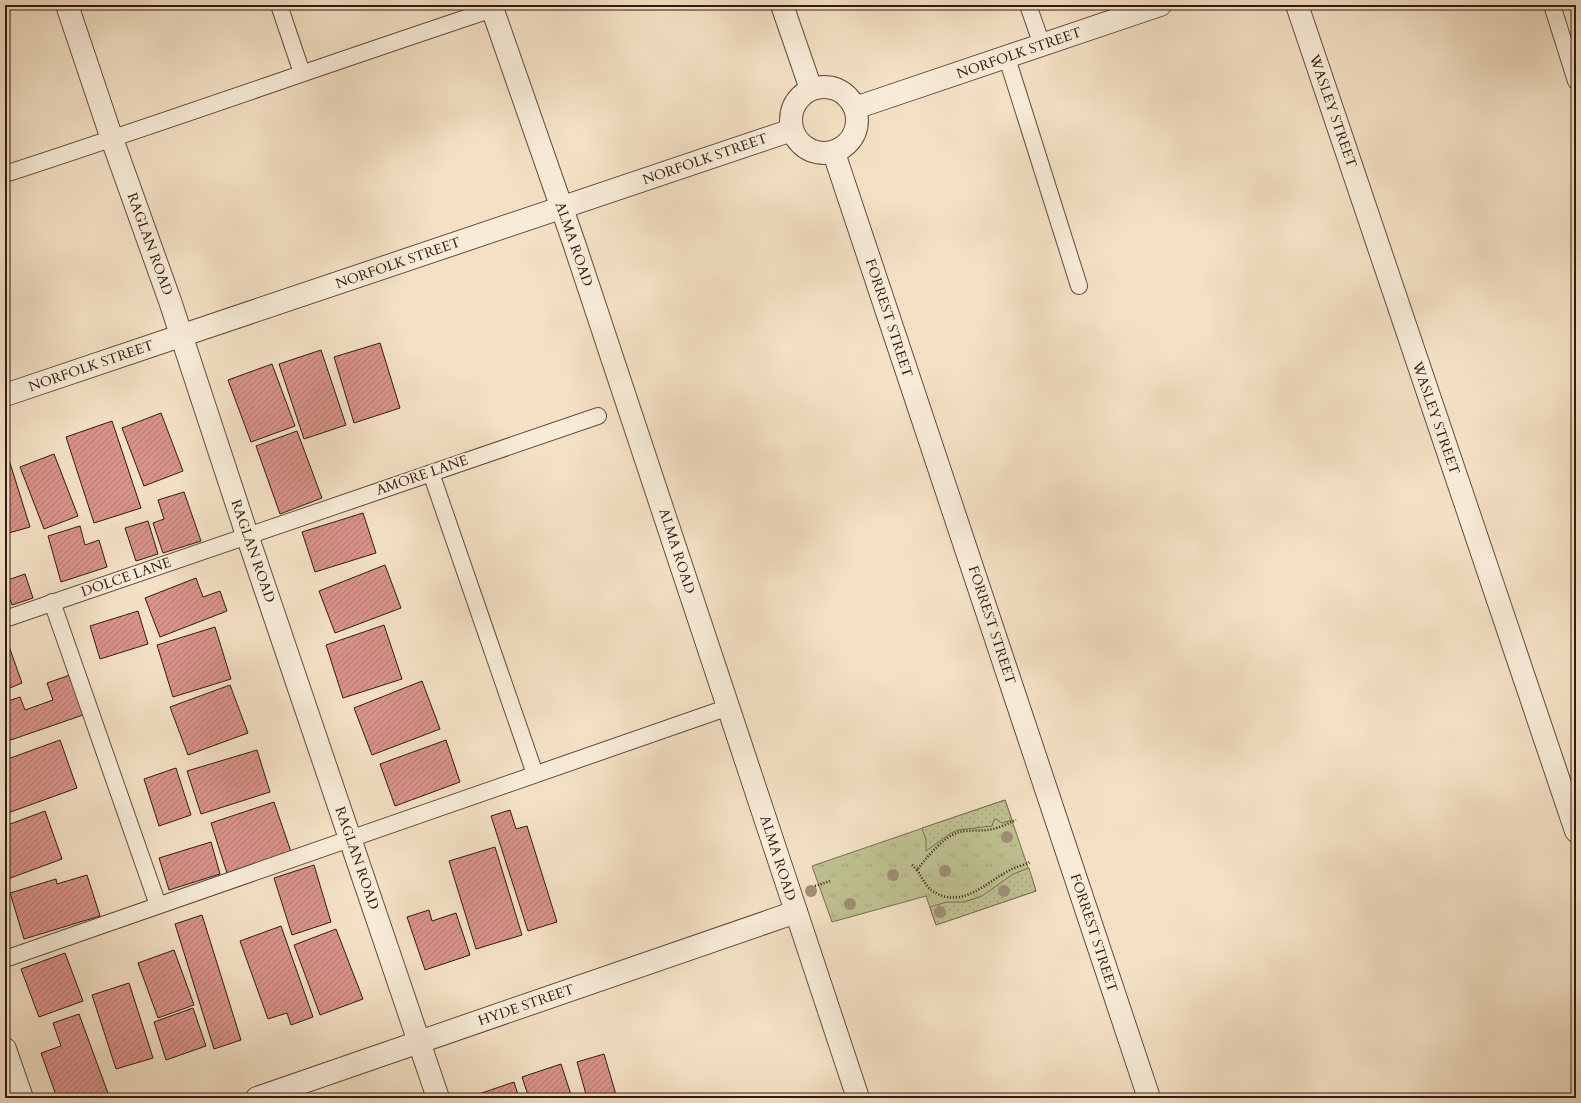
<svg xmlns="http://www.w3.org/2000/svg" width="1581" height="1103" font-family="Cardo,serif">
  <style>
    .grass { fill: url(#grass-tufts); stroke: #786e52 }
    .garden { fill: url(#garden-dots); stroke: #786e52 }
    .building { fill: url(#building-hatch); stroke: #321a11 }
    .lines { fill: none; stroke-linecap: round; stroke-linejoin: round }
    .service-casing { stroke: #624c3e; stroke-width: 18 }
    .minor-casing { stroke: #624c3e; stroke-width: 24 }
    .path { stroke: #321a11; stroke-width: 2.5; stroke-dasharray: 1 2; stroke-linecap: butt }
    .service { stroke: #f8ecd9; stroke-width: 16 }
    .minor { stroke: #f8ecd9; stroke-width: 22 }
    .tree { fill: #a08f77 }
    .labels { text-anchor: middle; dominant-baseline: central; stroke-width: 4; stroke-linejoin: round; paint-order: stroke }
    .street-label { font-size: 14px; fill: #321a11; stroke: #f8ecd9 }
  </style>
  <defs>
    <pattern id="grass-tufts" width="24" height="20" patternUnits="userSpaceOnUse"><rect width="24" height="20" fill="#bfc292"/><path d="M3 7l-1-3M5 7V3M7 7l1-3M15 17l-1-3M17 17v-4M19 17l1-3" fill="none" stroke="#a5a67d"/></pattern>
    <pattern id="garden-dots" width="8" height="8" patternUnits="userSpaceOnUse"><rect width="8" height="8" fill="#bfc292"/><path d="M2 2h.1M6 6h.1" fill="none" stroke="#a5a67d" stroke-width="1.8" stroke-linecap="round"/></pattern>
    <pattern id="building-hatch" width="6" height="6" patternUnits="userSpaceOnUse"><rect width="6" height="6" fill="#d9938b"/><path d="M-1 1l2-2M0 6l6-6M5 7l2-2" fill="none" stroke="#b17770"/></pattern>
  </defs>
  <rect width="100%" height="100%" fill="#f4e1c5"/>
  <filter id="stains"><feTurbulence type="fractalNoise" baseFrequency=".005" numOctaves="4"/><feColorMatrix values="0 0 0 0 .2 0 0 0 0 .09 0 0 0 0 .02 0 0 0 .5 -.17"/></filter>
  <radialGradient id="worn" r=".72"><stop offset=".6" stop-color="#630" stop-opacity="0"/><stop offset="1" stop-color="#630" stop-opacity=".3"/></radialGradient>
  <path class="grass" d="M1005,800l31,91 -100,34 -10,-29 -94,26 -20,-56z"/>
  <g class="garden">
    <path d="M1005,800l7,20 -10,3 -6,-4 -2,1 -2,6 -34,4 -7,3 -25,18v-11l-4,-12z"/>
    <path d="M1029,868l7,23 -100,34 -6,-18 17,-5h17l18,-6 31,-22z"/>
  </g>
  <g class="building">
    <path d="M380,343l20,65 -46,15 -20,-66z"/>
    <path d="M321,350l25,75 -42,14 -25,-75z"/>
    <path d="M272,364l23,62 -44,16 -23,-62z"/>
    <path d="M161,413l22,58 -39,15 -22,-58z"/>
    <path d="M112,421l29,87 -47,15 -28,-86z"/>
    <path d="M297,431l25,67 -42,16 -24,-68z"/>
    <path d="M5,447l25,80 -25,7z"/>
    <path d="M54,454l24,62 -34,13 -24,-62z"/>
    <path d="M184,492l17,49 -38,12 -10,-30 11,-4 -6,-19z"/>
    <path d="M363,513l13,40 -61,19 -13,-40z"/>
    <path d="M148,521l10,33 -22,7 -11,-33z"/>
    <path d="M80,526l5,19 14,-5 8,27 -46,15 -13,-46z"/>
    <path d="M385,565l16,43 -66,25 -16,-42z"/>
    <path d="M25,574l8,24 -21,7 -7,-19v-5z"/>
    <path d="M196,578l7,19 17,-6 7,20 -67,26 -15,-39z"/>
    <path d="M138,611l10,33 -48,15 -10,-33z"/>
    <path d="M384,625l18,54 -59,19 -17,-53z"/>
    <path d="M215,627l16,52 -58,18 -16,-52z"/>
    <path d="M6,638l16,45 -17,7v-51z"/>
    <path d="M70,675l13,40 -78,27v-40l15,-5 5,13 28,-10 -6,-17z"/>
    <path d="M422,681l18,48 -68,26 -18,-47z"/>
    <path d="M230,685l18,48 -60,22 -18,-48z"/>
    <path d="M60,740l17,48 -72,26v-54z"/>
    <path d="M446,740l14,42 -65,24 -15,-42z"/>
    <path d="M257,750l13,42 -69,22 -14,-43z"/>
    <path d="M176,768l15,47 -32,11 -15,-47z"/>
    <path d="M274,802l17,50 -64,21 -16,-50z"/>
    <path d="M510,810l6,19 11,-3 30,96 -29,9 -37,-115z"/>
    <path d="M45,811l17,48 -57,21v-54z"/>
    <path d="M211,842l9,32 -51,16 -10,-32z"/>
    <path d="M495,847l27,88 -46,14 -27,-88z"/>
    <path d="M314,865l17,57 -39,13 -18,-57z"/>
    <path d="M87,875l13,41 -76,23 -14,-46 46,-14 1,5z"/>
    <path d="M429,910l3,11 24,-8 14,42 -45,15 -18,-53z"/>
    <path d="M202,915l39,125 -27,9 -39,-125z"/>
    <path d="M281,926l32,91 -22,8 -4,-12 -19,6 -28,-78z"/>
    <path d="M336,929l27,70 -43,16 -26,-70z"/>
    <path d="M174,950l20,55 -36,13 -20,-55z"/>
    <path d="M65,953l18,48 -44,16 -18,-48z"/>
    <path d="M129,983l24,75 -37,11 -24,-74z"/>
    <path d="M193,1008l13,38 -40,14 -12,-38z"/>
    <path d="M79,1014l30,82 -5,2h-47l-16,-45 20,-7 -8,-23z"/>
    <path d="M604,1054l13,44h-30l-10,-36z"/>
    <path d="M561,1064l11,34h-43l-7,-21z"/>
    <path d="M514,1082l5,16h-52z"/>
  </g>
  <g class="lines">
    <g class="service-casing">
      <g id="service">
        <path d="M279,5l23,68"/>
        <path d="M1028,5l14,40"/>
        <path d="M1552,5l24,76"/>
        <path d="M1007,58l72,228"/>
        <path d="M5,174c163,-53 325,-111 488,-165"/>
        <path d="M431,473l104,301"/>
        <path d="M52,602l106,303"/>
        <path d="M5,619l593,-203"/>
        <path d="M5,959l724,-252"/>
      </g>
    </g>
    <g class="minor-casing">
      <g id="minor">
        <path d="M67,5l45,134 58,162 77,234 191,563"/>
        <path d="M491,5l83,238 284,855"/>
        <path d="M782,5l29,84"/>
        <path d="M1297,5l279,826"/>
        <circle cx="824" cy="120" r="33"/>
        <path d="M855,108l305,-103"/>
        <path d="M834,153l315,945"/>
        <path d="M5,395l787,-265"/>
        <path d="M5,1049l17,49"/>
        <path d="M257,1098l539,-186"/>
      </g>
    </g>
    <g class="path">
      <path d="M912,865l5,5c10,-13 26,-33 42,-38 8,-2 19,-1 28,-2 10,-1 20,-6 29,-10"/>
      <path d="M917,870c4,6 9,16 14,20 30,21 54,-7 79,-20 6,-3 14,-5 20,-8"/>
      <path d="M815,886l15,-5"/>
    </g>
    <use href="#service" class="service"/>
    <use href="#minor" class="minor"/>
  </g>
  <g class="tree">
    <circle cx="1007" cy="837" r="6"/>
    <circle cx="945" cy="871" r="6"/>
    <circle cx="893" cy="875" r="6"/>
    <circle cx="811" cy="891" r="6"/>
    <circle cx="1004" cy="891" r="6"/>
    <circle cx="850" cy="904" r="6"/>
    <circle cx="940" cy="912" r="6"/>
  </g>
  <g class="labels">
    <g class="street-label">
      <text transform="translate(1019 53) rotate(-19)">NORFOLK STREET</text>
      <text transform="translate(1333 111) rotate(71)">WASLEY STREET</text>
      <text transform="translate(705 159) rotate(-19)">NORFOLK STREET</text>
      <text transform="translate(150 244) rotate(70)">RAGLAN ROAD</text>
      <text transform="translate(574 244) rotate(71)">ALMA ROAD</text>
      <text transform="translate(398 263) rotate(-19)">NORFOLK STREET</text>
      <text transform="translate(889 318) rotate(72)">FORREST STREET</text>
      <text transform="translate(91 366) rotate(-19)">NORFOLK STREET</text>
      <text transform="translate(1436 418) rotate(71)">WASLEY STREET</text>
      <text transform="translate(422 475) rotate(-19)">AMORE LANE</text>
      <text transform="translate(253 551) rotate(71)">RAGLAN ROAD</text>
      <text transform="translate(677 551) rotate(72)">ALMA ROAD</text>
      <text transform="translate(126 577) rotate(-19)">DOLCE LANE</text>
      <text transform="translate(992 625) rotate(72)">FORREST STREET</text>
      <text transform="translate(357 858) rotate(71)">RAGLAN ROAD</text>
      <text transform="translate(778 858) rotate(72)">ALMA ROAD</text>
      <text transform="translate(1094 933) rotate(72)">FORREST STREET</text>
      <text transform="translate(526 1005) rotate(-19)">HYDE STREET</text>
    </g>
  </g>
  <rect width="1581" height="1103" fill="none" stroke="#f4e1c5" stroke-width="20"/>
  <rect x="6" y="6" width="1569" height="1091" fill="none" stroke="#321a11" stroke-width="2"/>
  <rect x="10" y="10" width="1561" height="1083" fill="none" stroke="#321a11"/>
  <rect width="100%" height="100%" filter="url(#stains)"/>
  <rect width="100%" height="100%" fill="url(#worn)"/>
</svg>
